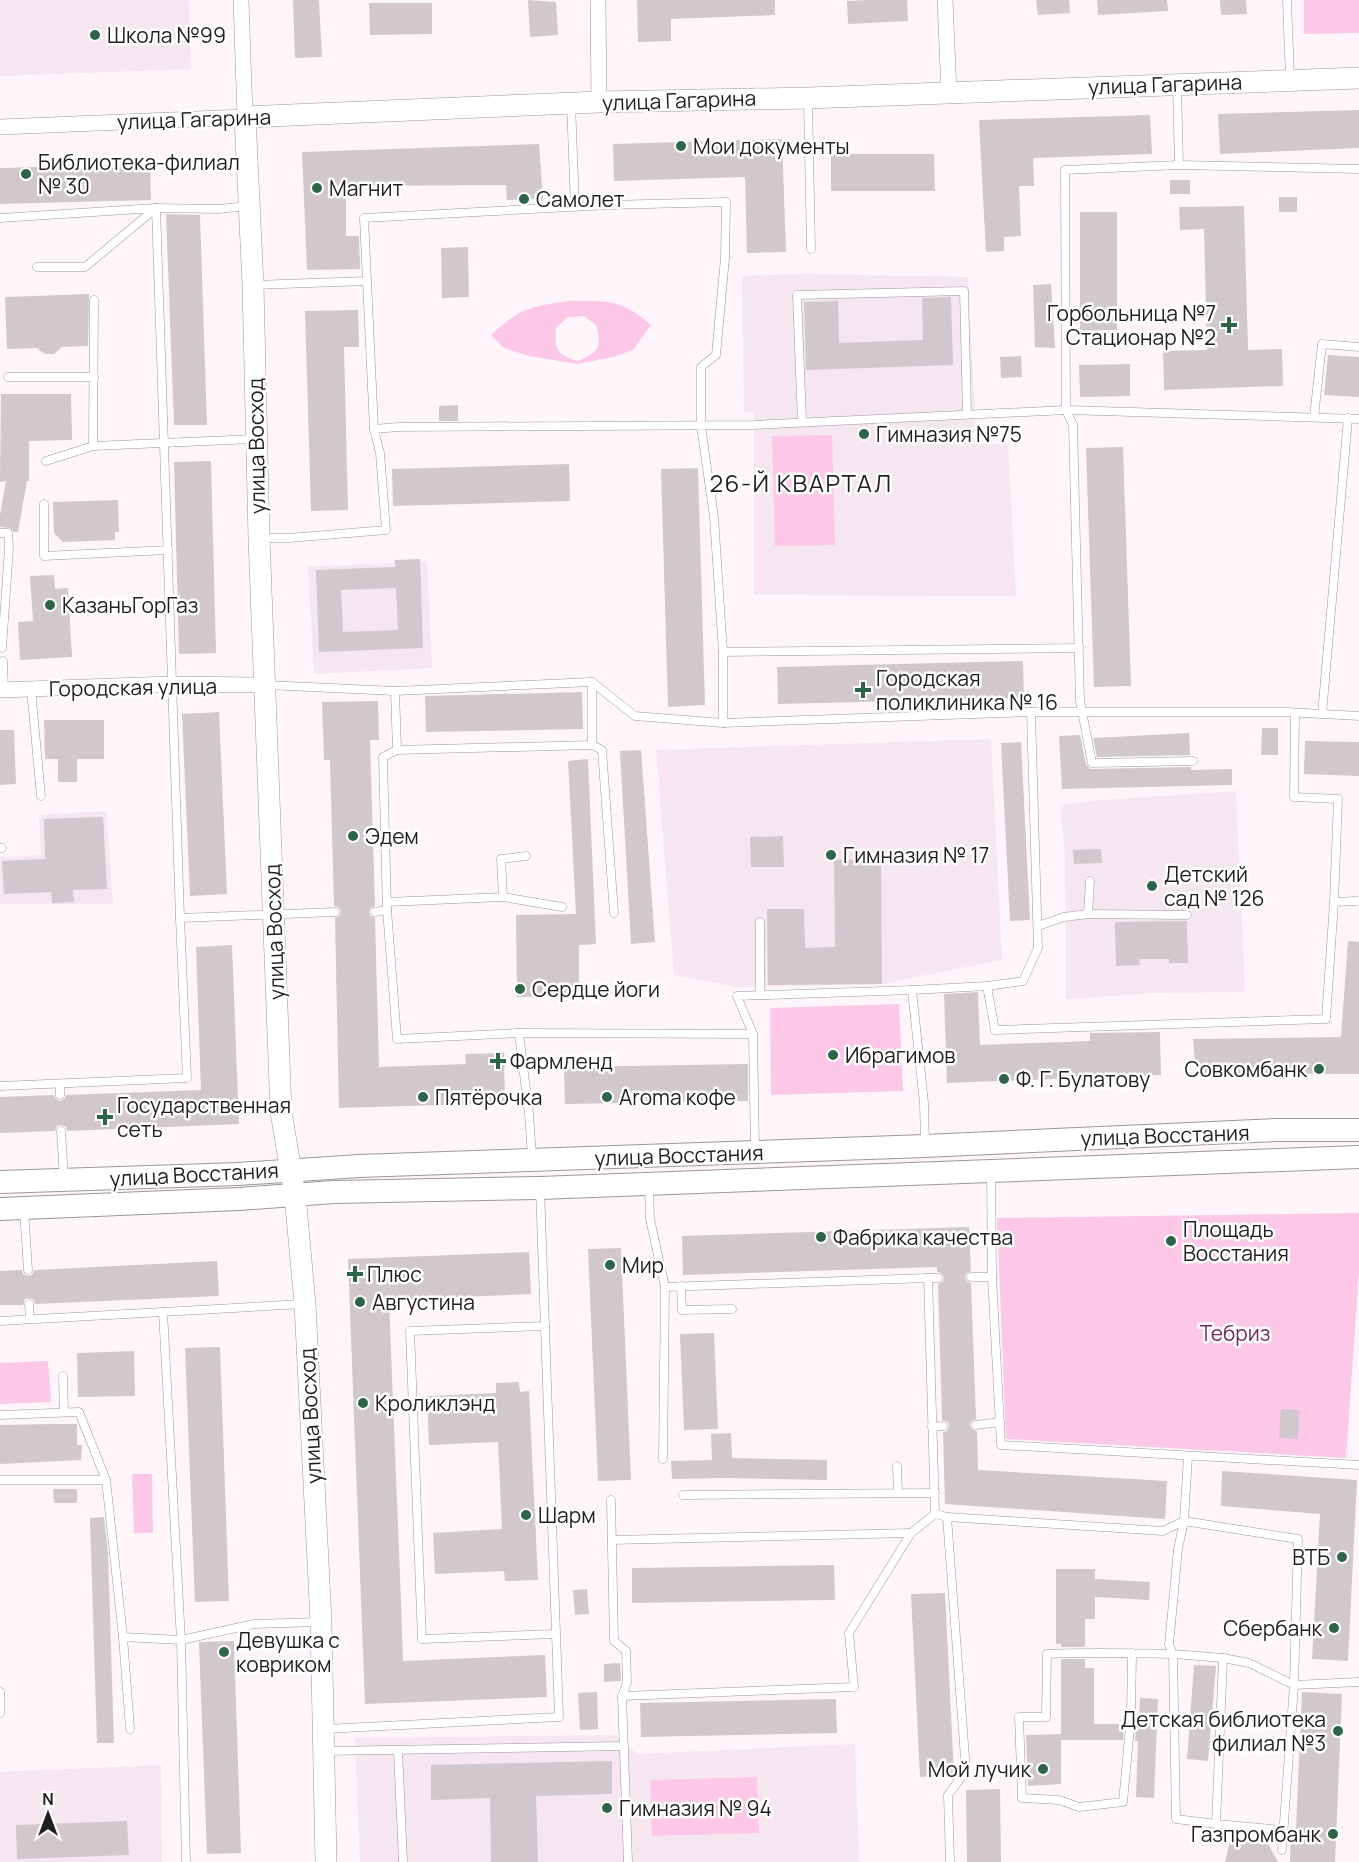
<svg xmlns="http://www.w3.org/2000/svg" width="1359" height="1862" font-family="Manrope,sans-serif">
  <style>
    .built { fill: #f5e6ef }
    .green { fill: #fdc7e8; fill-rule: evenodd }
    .building { fill: #d0c8cd; fill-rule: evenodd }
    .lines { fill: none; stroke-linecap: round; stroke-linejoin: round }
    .lane-casing { stroke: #9d969a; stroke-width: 9 }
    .street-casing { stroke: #9d969a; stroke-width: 16 }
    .secondary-casing { stroke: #9d969a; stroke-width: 22 }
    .primary-casing { stroke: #9d969a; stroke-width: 24 }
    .lane { stroke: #fff; stroke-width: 8 }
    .street { stroke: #fff; stroke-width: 15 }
    .secondary { stroke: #fff; stroke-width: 21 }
    .primary { stroke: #fff; stroke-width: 22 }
    .poi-dot { fill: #2e644a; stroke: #fff; stroke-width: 2 }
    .labels { text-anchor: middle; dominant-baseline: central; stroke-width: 5; stroke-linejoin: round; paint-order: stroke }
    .poi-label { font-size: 21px; fill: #211e1f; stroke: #fff; text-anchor: start }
    .street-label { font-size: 21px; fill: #211e1f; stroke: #fff }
    .park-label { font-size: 21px; fill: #74295e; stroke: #fff }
    .quarter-label { font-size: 24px; letter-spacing: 1.5px; fill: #211e1f; stroke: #fff }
  </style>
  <rect width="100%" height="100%" fill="#fdf5fa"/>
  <g class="built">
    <path d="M0,0h189l2,69 -191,7z"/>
    <path d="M804,274l164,3 7,137 -2,30h35l8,152 -262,-1v-183h-10l-2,-136z"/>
    <path d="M427,561l5,107 -118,6 -6,-107z"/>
    <path d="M991,739l11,221 -120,24 -145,3 -63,-12 -18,-225z"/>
    <path d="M1236,791l9,201 -89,1 -90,6 -1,-144 -5,-50 43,-5z"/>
    <path d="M106,811l7,93h-113v-47l41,-2 -2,-40z"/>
    <path d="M612,1735l11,4 13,15 219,-10 4,118h-499l-5,-124z"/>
    <path d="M161,1765l1,97h-162v-90z"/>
  </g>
  <g class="green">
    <path d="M1304,0h55v33l-55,1z"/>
    <path d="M570,301c37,0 52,-2 81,24l-18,25 -20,7 -36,7 -48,-8 -25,-8 -13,-13c29,-27 41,-29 79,-34zM584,316l12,9c6,22 3,27 -18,36 -21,-6 -24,-12 -22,-33l12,-11z"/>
    <path d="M832,435l3,110 -60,1 -3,-110z"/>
    <path d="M899,1004l4,87 -132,4 -1,-87z"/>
    <path d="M1359,1213v59l-13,186 -340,-19 -9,-221z"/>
    <path d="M48,1361l3,41 -51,2v-41z"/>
    <path d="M132,1474h20l1,59h-19z"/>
    <path d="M757,1777l2,56 -107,3 -2,-56z"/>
  </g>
  <g class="building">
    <path d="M293,0h26l3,57 -27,1z"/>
    <path d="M528,0l28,2 2,33 -28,2z"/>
    <path d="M637,0h138v15l-104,4v22l-33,1z"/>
    <path d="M868,0h39l1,21 -60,3 -1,-23z"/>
    <path d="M1036,0h33l1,13 -32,2z"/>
    <path d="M1097,0h70l1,11 -70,4z"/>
    <path d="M1220,0h26l1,14 -26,1z"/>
    <path d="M369,3h63v31l-62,1z"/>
    <path d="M1359,110v38l-139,6 -2,-40z"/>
    <path d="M1150,115l2,39 -119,4 1,28h-15l2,50 -17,1v14l-18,1 -7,-132z"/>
    <path d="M782,139l4,113 -39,1 -2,-76 -131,4 -1,-37z"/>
    <path d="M539,144l4,55 -36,1 -1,-15 -160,1v50h13l1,33 -53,1 -5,-118z"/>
    <path d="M831,154h103l1,37h-104z"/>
    <path d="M150,164l1,36 -151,4v-36z"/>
    <rect x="1170" y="180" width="20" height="14"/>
    <rect x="1279" y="197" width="18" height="15"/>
    <path d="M1244,206l4,144 34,-1 1,37 -119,4 -1,-39 44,-1 -3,-121 -24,1 -1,-23z"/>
    <path d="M1080,212h37v118l-37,1z"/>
    <path d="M166,214l34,1 7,210h-33z"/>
    <path d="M468,247l1,50 -27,1 -1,-50z"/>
    <path d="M1051,284l4,64 -20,-1 -2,-62z"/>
    <path d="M89,294l-1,52 -26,1 -8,7h-9l-8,-6 -30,1 -2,-52z"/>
    <path d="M951,297l2,68 -147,5 -2,-68 34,-1 1,42 84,-3 -1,-42z"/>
    <path d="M358,310l1,37h-15l4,163 -37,1 -6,-200z"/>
    <path d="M1328,355l31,2v40l-35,-2z"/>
    <path d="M1021,356l1,21 -21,1 -1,-21z"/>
    <path d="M1130,364v32l-50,1 -1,-32z"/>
    <path d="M1,394h70l1,46 -43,1v40h-2l-9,51h-4l-4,-4 -10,-1v-12l6,-34 -6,1z"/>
    <path d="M458,405v16h-19v-15z"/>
    <path d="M1123,447l8,239 -37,1 -8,-239z"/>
    <path d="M211,461l5,192 -37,1 -5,-192z"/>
    <path d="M569,464l1,37 -177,5 -1,-37z"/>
    <path d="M698,468l7,237 -37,2 -7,-238z"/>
    <path d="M118,500l1,32h-4v8l-52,2 -9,-9 -1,-31z"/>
    <path d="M420,559l3,89 -104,4 -3,-82 79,-3v-7zM396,588l2,42 -55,2 -2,-42z"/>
    <path d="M54,575l1,14 13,-1 4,69 -52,3 -2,-38 15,-1 -3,-45z"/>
    <path d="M1023,661l1,37 -246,6 -1,-37z"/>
    <path d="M582,692l1,37 -157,3 -1,-36z"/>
    <path d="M378,701l1,39h-9l5,166 -4,2 -2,4 2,4 4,2 4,149 87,-3 -1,-10 39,-1 1,50 -166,5 -4,-190 5,-3 1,-4 -3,-4 -4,-1 -4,-146h-6l-2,-58z"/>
    <path d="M219,712l8,182 -37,2 -8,-182z"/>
    <path d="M44,720h60v39h-27v23h-19v-23h-13z"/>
    <path d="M1262,728h16v27h-17z"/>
    <path d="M0,730h14l2,54 -16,1z"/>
    <path d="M1189,733l1,22 -93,2 -4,-19z"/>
    <path d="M1080,735l6,29 4,5 101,-2v3l41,-1v16l-170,4 -3,-53z"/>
    <path d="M1305,741l54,1v34l-55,-2z"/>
    <path d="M1021,742l9,178 -20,1 -9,-178z"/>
    <path d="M641,750l14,192 -24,2 -11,-193z"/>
    <path d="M588,759l8,185 -17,1v51l-62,1 -1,-82 60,-1 -8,-153z"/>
    <path d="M103,817l4,72 -34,1 1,12 -22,1 -1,-11 -47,2 -2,-33 43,-2 -1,-40z"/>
    <path d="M783,836l1,31h-33l-1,-30z"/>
    <path d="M1101,849l1,14 -28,1 -1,-14z"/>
    <path d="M881,859l1,125 -114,1 -1,-76h37l1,39 30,-1 -1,-87z"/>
    <path d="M1187,921l1,42h-19v-4h-30l1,6 -24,1 -1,-44z"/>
    <path d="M1348,941l11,1v132l-163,-1 -3,-34 148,-2z"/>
    <path d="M232,945l7,179 -172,7 -1,-4 -5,-2 -4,1 -2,5 -55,2v-36l54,-2 3,5 4,1 4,-3 1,-3 135,-5 -5,-143z"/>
    <path d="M978,992l2,53 110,-4v-8l70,-1 1,43 -214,8 -3,-89z"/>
    <path d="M748,1064v37l-183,3 -1,-37z"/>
    <path d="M969,1227l2,44 -5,3 -1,4 3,4 3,1 5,136 -4,2 -2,4 2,4 5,2 1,39 189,11 -2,38 -220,-15 -2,-72 4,-1 2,-5 -1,-4 -6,-2 -4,-136 5,-3 1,-4 -3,-4 -4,-1v-5l-254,8 -1,-39z"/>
    <path d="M621,1248l10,232 -33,1 -10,-232z"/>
    <path d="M529,1252l2,42 -142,6 12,302 2,59 142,-6 2,42 -182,7 -17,-445z"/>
    <path d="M217,1261l2,35 -184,8 -1,-4 -5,-2 -4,1 -2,6h-23v-34l22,-1 1,4 5,2 4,-1 2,-5z"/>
    <path d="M714,1333l4,96 -34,1 -4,-96z"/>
    <path d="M220,1347l9,254 -34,1 -10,-254z"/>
    <path d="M134,1351l1,45 -57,1 -1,-44z"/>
    <path d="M519,1382l1,10 9,-1 9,189 -33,1 -1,-10 -69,3 -2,-41 69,-4 -4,-87 -69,3 -2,-49 69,-3v-10z"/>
    <path d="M1281,1409l18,1 -1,29 -19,-1z"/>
    <path d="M52,1424h25v21h5l-1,15 -81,4v-39z"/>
    <path d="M731,1433l1,25 95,2v20l-101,-2 -54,1 -1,-18 41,-1 -1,-26z"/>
    <path d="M1222,1471l135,9 -9,181 -36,-2 8,-145 -99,-8z"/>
    <path d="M53,1489h24v14h-23z"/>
    <path d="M104,1517l4,37 6,189h-17l-7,-225z"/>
    <path d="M834,1565l1,35 -203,3v-35z"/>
    <path d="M1056,1569h39v10l55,3 -1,18 -54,-3v22h-10v28h-24v-3h-5z"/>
    <path d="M587,1589l2,25 -14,1 -2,-25z"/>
    <path d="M945,1593l9,182 -34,2 -9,-183z"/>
    <path d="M234,1641l7,212 -34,1 -8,-212z"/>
    <path d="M1061,1659h24v9h9v56h30l-1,16h-62z"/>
    <path d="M620,1663l1,18 -17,1v-18z"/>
    <path d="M1194,1665l22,1 -8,95 -21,-2z"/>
    <path d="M597,1692l1,37 -18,1 -2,-37z"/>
    <path d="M1302,1692l40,2 -7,168h-45l1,-34h5z"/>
    <path d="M1140,1698l18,1 -4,99 -18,-1 2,-56h-3l1,-17h3z"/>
    <path d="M836,1699l1,34 -196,4 -1,-34z"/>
    <path d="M1061,1734v50l-33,2 -2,-51z"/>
    <path d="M612,1761v33l-76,2 2,66h-47l-1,-64 -59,2v-35z"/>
    <path d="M1000,1789l1,73h-34l-1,-72z"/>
    <path d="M127,1821l2,34 -112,4 -1,-34z"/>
    <path d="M1230,1841l37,1 11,20h-53z"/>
  </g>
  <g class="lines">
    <g class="lane-casing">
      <g id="lane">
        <path d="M1287,0l3,79"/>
        <path d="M1177,85l2,80"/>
        <path d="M808,101l3,148"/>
        <path d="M571,104l4,103"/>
        <path d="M156,208c9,237 14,474 24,710"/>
        <path d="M0,218l156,-10 62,1 30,-3"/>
        <path d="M37,267h48l71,-59"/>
        <path d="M254,285l113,-4"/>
        <path d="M8,377h86"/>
        <path d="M1314,417l8,-73 37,3"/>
        <path d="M802,422l-5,-127 167,-4 3,123"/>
        <path d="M93,446l1,-146"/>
        <path d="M46,461l47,-15 161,-7"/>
        <path d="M44,504v52l124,-6"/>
        <path d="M0,533h8l1,15 -7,100"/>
        <path d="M262,538h27l97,-8 -6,-77 -6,-24"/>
        <path d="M723,652l356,-4"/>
        <path d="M3,661l1,29"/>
        <path d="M592,682l43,34 88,7 308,-11h255l73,4"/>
        <path d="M267,685l128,6 197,-9v63"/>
        <path d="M31,689l10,107"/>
        <path d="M1322,714l26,-296"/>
        <path d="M723,723v-71l-9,-135 -13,-91v-59l15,-12 9,-97 1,-56 -118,3 -244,13 10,211 25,-2 355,-2 312,-15 -1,-240 114,-5 180,4"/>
        <path d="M397,750l195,-5 10,5 12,163"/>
        <path d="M1193,761l-101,2 -12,-62 -7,-276 -7,-15 293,9"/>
        <path d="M0,848h2"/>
        <path d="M503,897l-2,-38 25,-3"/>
        <path d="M387,902l116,-5 59,10"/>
        <path d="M1334,902l23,-1"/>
        <path d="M387,910l10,129 122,-6 10,81 3,42"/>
        <path d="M375,912l12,-2 -4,-153 14,-7 -2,-59"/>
        <path d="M1088,914l2,-33"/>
        <path d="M760,922v73"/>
        <path d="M1038,926l26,-9 24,-3 99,1"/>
        <path d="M987,986l8,44 331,-11 8,-117 4,-103 -44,-2 1,-84"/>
        <path d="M519,1033l234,1"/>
        <path d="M60,1084v11"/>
        <path d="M0,1086l187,-8 -7,-160 155,-6"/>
        <path d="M61,1131l3,48"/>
        <path d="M925,1144l-1,-41 -12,-113 75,-4 36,-5 15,-33 -7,-236"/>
        <path d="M755,1150l-2,-116 -16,-38 175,-6"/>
        <path d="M991,1174l1,103 9,168 358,20"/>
        <path d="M649,1185l1,34 15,68 263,-9 7,236 12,3 216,14 21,-10 114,18 -4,146 -12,165"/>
        <path d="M24,1210l4,60"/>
        <path d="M971,1277h21"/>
        <path d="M928,1278h10"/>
        <path d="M681,1286l1,24 50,-1"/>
        <path d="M29,1304l1,15"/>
        <path d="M302,1304l-139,8 18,328 73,-16 65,-2"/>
        <path d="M0,1321l163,-9"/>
        <path d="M545,1326l-135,5 12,308 133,-5"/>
        <path d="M63,1376l1,36"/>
        <path d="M0,1415l79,-3 27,68"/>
        <path d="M976,1425l24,-3"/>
        <path d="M932,1427l11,-1"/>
        <path d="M1188,1456l-4,65 -6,28 -9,96 4,9 50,4 26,5 45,22 65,-3"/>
        <path d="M663,1459l2,-172"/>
        <path d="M897,1466l1,27"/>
        <path d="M0,1480h106l17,157 58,3 5,222"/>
        <path d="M683,1495l252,-2"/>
        <path d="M611,1500l3,141 12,10 1,32 -5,13 6,166"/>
        <path d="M947,1517l19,254 -18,24 2,67"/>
        <path d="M612,1540l299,-7"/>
        <path d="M123,1637l7,92"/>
        <path d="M1132,1653l-1,63 -8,86 -44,5 -20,-7 -37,-2 -3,-81h27l1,-63c42,-2 83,-1 126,0l3,165 40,5"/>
        <path d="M1223,1658l-7,166 66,6"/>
        <path d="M0,1692v21"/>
        <path d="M622,1696l232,-9 -5,-54 62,-100 24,-19"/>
        <path d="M325,1729l234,-12 -19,-528"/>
        <path d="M398,1750l5,112"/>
        <path d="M325,1751l298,-5"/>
      </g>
    </g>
    <g class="street-casing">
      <g id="street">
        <path d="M598,0l1,102"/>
        <path d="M945,0l4,92"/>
        <path d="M0,127l245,-10 -4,-117"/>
        <path d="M0,690l171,-6 94,1"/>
      </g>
    </g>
    <g class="secondary-casing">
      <path id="secondary" d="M326,1862l-5,-240 -16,-318 -10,-109 -14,-83 -22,-574 -6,-253 -8,-168 354,-15 209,-4 551,-20"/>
    </g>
    <g class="primary-casing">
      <g id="primary">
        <path d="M0,1182l238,-8 121,-8 566,-20 351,-16h83"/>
        <path d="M0,1209l239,-10 95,-7 206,-4 819,-31"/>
      </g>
    </g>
    <use href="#lane" class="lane"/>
    <use href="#street" class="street"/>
    <use href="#secondary" class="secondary"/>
    <use href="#primary" class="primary"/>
  </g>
  <g class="poi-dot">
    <circle cx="95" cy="35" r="6"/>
    <circle cx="681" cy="146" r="6"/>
    <circle cx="26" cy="174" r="6"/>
    <circle cx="317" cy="188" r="6"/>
    <circle cx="524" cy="199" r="6"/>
    <path d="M1226 316h6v6h6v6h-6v6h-6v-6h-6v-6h6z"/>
    <circle cx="864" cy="434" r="6"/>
    <circle cx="50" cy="605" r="6"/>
    <path d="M860 681h6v6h6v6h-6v6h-6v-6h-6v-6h6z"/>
    <circle cx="353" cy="836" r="6"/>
    <circle cx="831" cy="855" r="6"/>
    <circle cx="1152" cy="886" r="6"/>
    <circle cx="520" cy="989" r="6"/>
    <circle cx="833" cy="1055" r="6"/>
    <path d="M495 1052h6v6h6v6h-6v6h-6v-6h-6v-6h6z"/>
    <circle cx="1319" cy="1069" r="6"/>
    <circle cx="1004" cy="1079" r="6"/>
    <circle cx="423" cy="1097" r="6"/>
    <circle cx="607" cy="1097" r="6"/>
    <path d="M102 1108h6v6h6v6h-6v6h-6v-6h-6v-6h6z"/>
    <circle cx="821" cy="1237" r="6"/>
    <circle cx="1171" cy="1241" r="6"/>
    <circle cx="610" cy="1265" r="6"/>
    <path d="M352 1265h6v6h6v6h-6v6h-6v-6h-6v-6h6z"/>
    <circle cx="360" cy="1302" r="6"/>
    <circle cx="363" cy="1403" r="6"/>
    <circle cx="526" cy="1515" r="6"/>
    <circle cx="1342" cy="1557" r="6"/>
    <circle cx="1334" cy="1628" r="6"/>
    <circle cx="224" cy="1652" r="6"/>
    <circle cx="1338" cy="1731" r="6"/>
    <circle cx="1043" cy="1769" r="6"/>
    <circle cx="607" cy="1808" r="6"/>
    <circle cx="1333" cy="1834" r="6"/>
  </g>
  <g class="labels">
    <g class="poi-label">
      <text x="107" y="35">Школа №99</text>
      <text x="693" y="146">Мои документы</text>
      <text x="38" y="162">Библиотека-филиал<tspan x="38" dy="24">№ 30</tspan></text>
      <text x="329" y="188">Магнит</text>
      <text x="536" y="199">Самолет</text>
      <text x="1216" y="313" text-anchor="end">Горбольница №7<tspan x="1216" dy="24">Стационар №2</tspan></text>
      <text x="876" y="434">Гимназия №75</text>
      <text x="62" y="605">КазаньГорГаз</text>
      <text x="876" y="678">Городская<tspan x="876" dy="24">поликлиника № 16</tspan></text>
      <text x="365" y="836">Эдем</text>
      <text x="843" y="855">Гимназия № 17</text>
      <text x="1164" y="874">Детский<tspan x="1164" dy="24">сад № 126</tspan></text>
      <text x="532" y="989">Сердце йоги</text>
      <text x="845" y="1055">Ибрагимов</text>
      <text x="510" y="1061">Фармленд</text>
      <text x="1307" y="1069" text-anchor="end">Совкомбанк</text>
      <text x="1016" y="1079">Ф. Г. Булатову</text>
      <text x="435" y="1097">Пятёрочка</text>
      <text x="619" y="1097">Aroma кофе</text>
      <text x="117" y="1105">Государственная<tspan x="117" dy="24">сеть</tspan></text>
      <text x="1183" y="1229">Площадь<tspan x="1183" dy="24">Восстания</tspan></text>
      <text x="833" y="1237">Фабрика качества</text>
      <text x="622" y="1265">Мир</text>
      <text x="367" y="1274">Плюс</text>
      <text x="372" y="1302">Августина</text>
      <text x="375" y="1403">Кроликлэнд</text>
      <text x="538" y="1515">Шарм</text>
      <text x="1330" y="1557" text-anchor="end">ВТБ</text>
      <text x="1322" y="1628" text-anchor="end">Сбербанк</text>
      <text x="236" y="1640">Девушка с<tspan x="236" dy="24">ковриком</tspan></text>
      <text x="1326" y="1719" text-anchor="end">Детская библиотека<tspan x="1326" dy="24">филиал №3</tspan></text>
      <text x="1031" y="1769" text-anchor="end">Мой лучик</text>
      <text x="619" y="1808">Гимназия № 94</text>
      <text x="1321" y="1834" text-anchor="end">Газпромбанк</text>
    </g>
    <g class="street-label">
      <text transform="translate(1165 84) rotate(-2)">улица Гагарина</text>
      <text transform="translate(679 100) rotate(-2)">улица Гагарина</text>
      <text transform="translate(194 119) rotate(-2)">улица Гагарина</text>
      <text transform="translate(256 446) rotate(-91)">улица Восход</text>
      <text transform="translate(133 687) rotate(-1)">Городская улица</text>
      <text transform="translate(274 932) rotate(-92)">улица Восход</text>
      <text transform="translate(1165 1135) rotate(-2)">улица Восстания</text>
      <text transform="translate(679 1155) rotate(-2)">улица Восстания</text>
      <text transform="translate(194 1174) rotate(-3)">улица Восстания</text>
      <text transform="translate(310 1416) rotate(-93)">улица Восход</text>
    </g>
    <g class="park-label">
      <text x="1235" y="1333">Тебриз</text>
    </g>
    <g class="quarter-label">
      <text x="801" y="482">26-Й КВАРТАЛ</text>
    </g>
  </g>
  <g transform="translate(48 1814)" stroke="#ffffff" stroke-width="4.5" paint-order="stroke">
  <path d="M0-4.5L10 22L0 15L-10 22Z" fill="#211e1f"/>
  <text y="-9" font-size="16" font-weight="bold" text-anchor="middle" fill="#211e1f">N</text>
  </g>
</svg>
